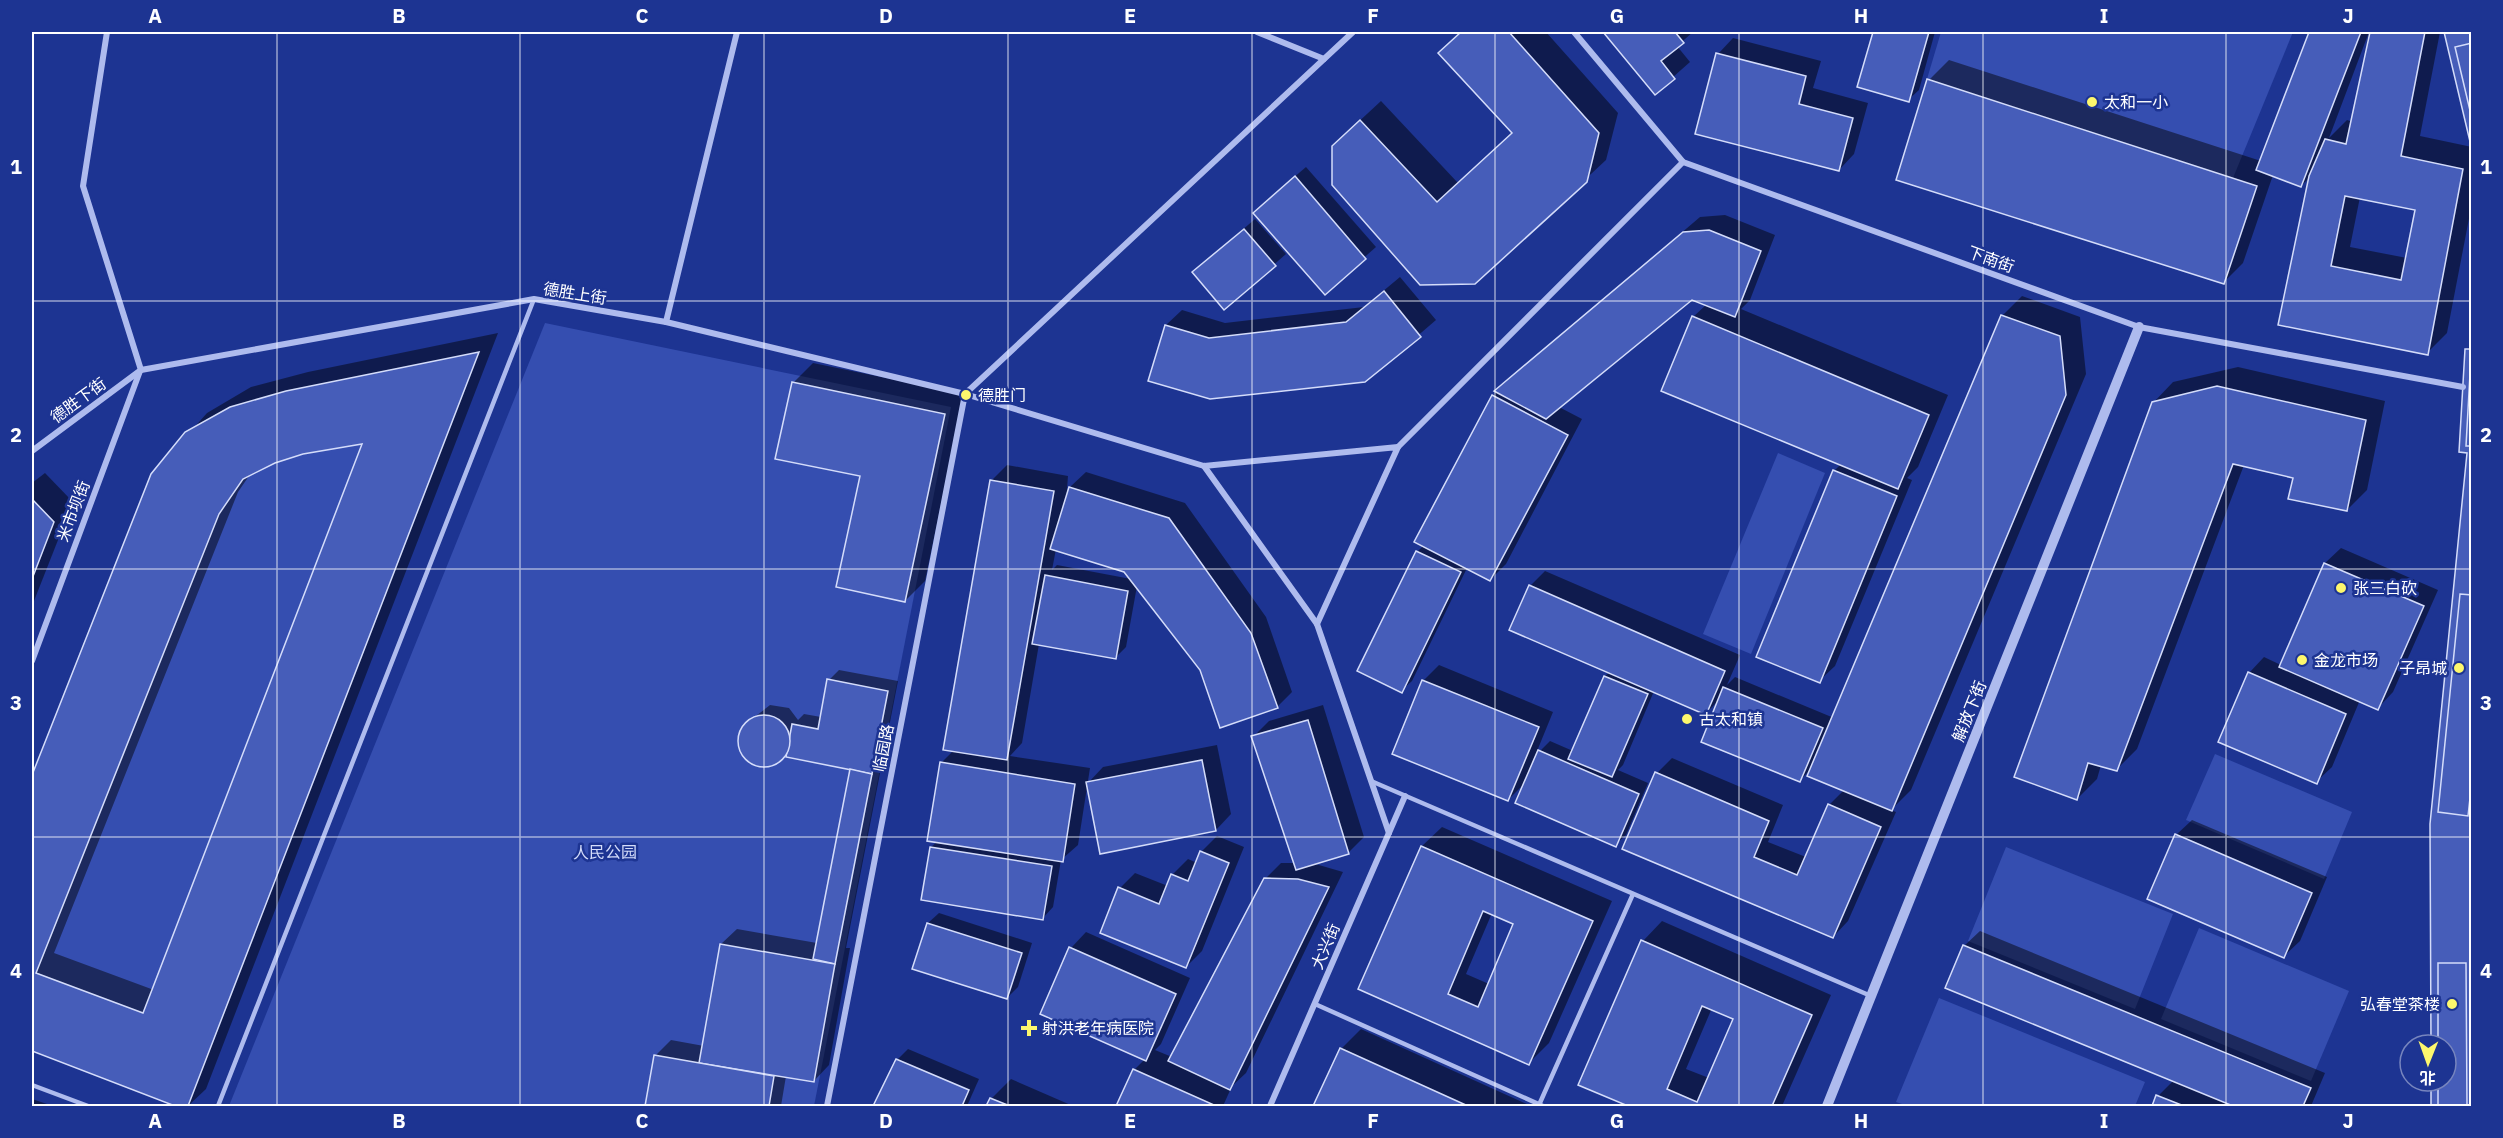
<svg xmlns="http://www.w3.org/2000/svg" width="2503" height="1138" font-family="'IBM Plex Sans','Noto Sans SC',sans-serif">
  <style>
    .green { fill: #354eb0 }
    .shadow { fill: #0007; fill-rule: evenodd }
    .building { fill: #465db9; stroke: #d4dcfa; stroke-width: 1.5; fill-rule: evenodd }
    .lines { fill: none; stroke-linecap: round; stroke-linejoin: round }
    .service { stroke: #aebbee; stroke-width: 4.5 }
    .minor { stroke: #aebbee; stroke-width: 6 }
    .tertiary { stroke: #aebbee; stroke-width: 10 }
    .grid { fill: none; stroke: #fff; stroke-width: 1.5; stroke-opacity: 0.55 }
    .poi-dot { fill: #fdf76d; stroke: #1d3492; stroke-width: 2 }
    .labels { text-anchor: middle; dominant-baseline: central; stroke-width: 5; stroke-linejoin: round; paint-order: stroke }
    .poi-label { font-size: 16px; fill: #fff; stroke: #1d3492; text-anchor: start }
    .street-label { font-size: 16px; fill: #fff; stroke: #1d3492 }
    .park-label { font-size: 16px; fill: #d4dcfa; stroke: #1d3492 }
    .neatline { fill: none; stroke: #fff; stroke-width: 2 }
    .grid-label { font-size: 20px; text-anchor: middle; font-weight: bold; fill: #fff }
  </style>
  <rect width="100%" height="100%" fill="#1d3492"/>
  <g class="green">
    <path d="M1941,32h352l-60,146 -306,-99z"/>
    <path d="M545,323l406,84 -137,699h-585z"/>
    <path d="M362,444l-219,569 -107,-40 183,-459c7,-11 14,-26 24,-35 25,-23 86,-29 119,-35z"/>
    <path d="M1778,453l47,20 -74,181 -48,-20z"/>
    <path d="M2215,754l137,58 -28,67 -138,-59z"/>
    <path d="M2006,847l167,67 -38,95 -167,-68z"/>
    <path d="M2199,928l150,63 -38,90 -150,-62z"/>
    <path d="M1939,998l206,84 -10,24h-227l-12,-4z"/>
  </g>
  <g class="shadow">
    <path d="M1462,32h84l72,81 -12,47 -132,123 -120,-157 27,-25 77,82 55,-51 -73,-79z"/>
    <path d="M1605,32h88l-16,14 13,16 -35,31z"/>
    <path d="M1875,32h60l-16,58 -11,10 -49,-14z"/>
    <path d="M2311,32h129l-20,104 52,11v56l-25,130 -20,20 -147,-29 31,-148 -10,10 -28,-11 -30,88 -20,20 -294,-203 20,-20 312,101zM2369,32l-16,90 -6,-2 -18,18zM2360,197l57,12 -10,49 -57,-11z"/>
    <path d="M1733,38l88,23 -8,27 55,15 -14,51 -15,16 -121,-116z"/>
    <path d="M1306,167l70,80 -51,45 -60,-90z"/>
    <path d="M1725,215l50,20 -25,65 -9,9 207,86 -30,72 -11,11 5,2 -77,186 -16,15 -61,-25 77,-186 6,-6 -148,-147 14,-13 -15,-6 -133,109 23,12 -76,145 -16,16 -23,-12 -55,113 -11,10 -42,-20 59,-120 6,-6 72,-154 204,-174z"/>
    <path d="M1255,219l31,35 -61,53 -20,-45z"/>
    <path d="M1400,277l36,43 -71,61 -155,16 -44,-72 16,-15 43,13 139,-16z"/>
    <path d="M2022,296l58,21 6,57 -175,416 -20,20 5,2 -48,109 -15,16 -176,-164 15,-15 111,47 -15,37 38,15 23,-52 15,-15 -31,-23 -13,13 -80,-81 -14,14 -52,-22 -31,74 -5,5 30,13 -22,52 -11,10 -88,-64 -19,19 -85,-119 16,-16 114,47 -18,44 15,-15 23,10 32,-75 5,-4 -80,-86 15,-15 195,84 -13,30 8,-8 99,41 168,-402z"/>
    <path d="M498,333l-292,756 -18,17h-9l-147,-57v-270l120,-304 55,-62 44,-26 57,-15zM364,442l-210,548 -100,-37 184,-461 13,-19 23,-11 29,-9z"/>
    <path d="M2472,345v761h-40v-25h14v-36h-14l37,-593 -3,-102z"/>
    <path d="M813,363l151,31 -39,187 -20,20 -43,-126 -69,-92z"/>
    <path d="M2238,367l147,34 -18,89 -20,20 -52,-34 -51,-11 -107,284 -20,20 -16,-4 -4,14 -20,20 76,-396 20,-21z"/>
    <path d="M1007,465l61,11 -2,27 4,-16 16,-15 99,31 81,114 26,75 -15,15 -76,-38 -64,-83 -11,61 -11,11 -76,-14 -17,99 -12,13 80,12 -12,77 -17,15 -8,47 -10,11 -112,-71 7,-6 3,-78 13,-13 37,-269zM1056,549l69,22 6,8 -74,-14 -5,5z"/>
    <path d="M45,473l28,29 -41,104v-123z"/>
    <path d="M2341,548l97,42 -45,102 -15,16 -18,-8 -28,67 -16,15 -67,-109 15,-16 17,8 44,-102z"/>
    <path d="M839,670l59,11 -52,267h4l-21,117 -15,16 -28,-5 -5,30h-135l9,-50 16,-16 33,6 17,-102 16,-15 80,14 35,-175 -66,-13 -17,11 -19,-4 -11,-15 4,-21 27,-21 19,3 9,12 6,-6 17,3 8,-37z"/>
    <path d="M1323,705l41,132 -16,16 -36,10 31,9 -97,201 -14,13 -9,20h-105l17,-37 10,-10 -74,-111 15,-16 104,46 -29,66 -6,6 17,7 93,-178 16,-16h15l-43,-126 16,-16z"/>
    <path d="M1217,745l14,69 -15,16 -115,22 -13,-69 15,-16z"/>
    <path d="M2192,820l135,57 -27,64 -16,15 -108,-121z"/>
    <path d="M1442,827l170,74 -63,142 -20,20 -169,-74 62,-143zM1492,913l23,10 -26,61 -23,-10z"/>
    <path d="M1217,836l27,11 -42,104 -16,16 -66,-79 15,-15 33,13 4,-11 16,-16 9,4 4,-11z"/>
    <path d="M939,913l93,30 -14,44 -11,11 -79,-75z"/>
    <path d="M1662,921l169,74 -49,111h-151l-51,-22 63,-143zM1712,1008l23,10 -26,60 -23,-9z"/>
    <path d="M1980,931l345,142 -14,33h-157l4,-10 15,-15 -209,-135z"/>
    <path d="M1361,1029l170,77h-216l26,-57z"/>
    <path d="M908,1049l71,30 -12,27h-93l23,-46z"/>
    <path d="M1011,1079l62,27h-85l3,-7z"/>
    <path d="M32,1099l21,7h-21z"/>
  </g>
  <g class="building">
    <path d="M1461,32h48l90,101 -12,49 -112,102 -55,1 -88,-100v-39l28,-26 77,82 75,-69 -74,-80z"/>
    <path d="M1603,32h72l9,11 -23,18 14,18 -20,16z"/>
    <path d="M1873,32h56l-20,70 -52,-15z"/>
    <path d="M2309,32h52l-60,155 -45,-17z"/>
    <path d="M2370,32h55l-24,124 62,13 -35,186 -150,-30 31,-149 16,-37 21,5zM2345,196l70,14 -14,70 -70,-14z"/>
    <path d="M2444,32h28v118z"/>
    <path d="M2472,43v76l-17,-72z"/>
    <path d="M1716,53l90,23 -7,28 54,14 -14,53 -144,-37z"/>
    <path d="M1927,79l330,107 -33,98 -328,-104z"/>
    <path d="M1295,176l71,83 -41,36 -72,-82z"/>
    <path d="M1244,229l32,37 -52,44 -32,-38z"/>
    <path d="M1709,230l52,21 -26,66 -43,-17 -146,119 -52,-28 189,-159z"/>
    <path d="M1384,291l37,46 -56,45 -155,17 -62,-18 17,-56 44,13 137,-16z"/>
    <path d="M2001,315l59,21 6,59 -174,416 -85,-35z"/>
    <path d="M1692,316l237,99 -31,74 -237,-98z"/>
    <path d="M2465,349h7v757h-41v-25h15v-36h-15l-1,-221 37,-371 -8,-1z"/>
    <path d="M479,352l-291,754h-13l-143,-55v-276l119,-301 34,-42 45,-25 56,-16zM362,444l-219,569 -107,-40 183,-459 24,-35 32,-16 28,-9z"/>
    <path d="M2471,356h1v90h-6z"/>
    <path d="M792,382l153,32 -40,188 -69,-15 24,-111 -85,-17z"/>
    <path d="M2217,386l149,34 -19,91 -59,-12 5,-21 -60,-14 -116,307 -29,-8 -11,37 -63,-23 138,-375z"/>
    <path d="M1492,395l76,40 -78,146 -76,-39z"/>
    <path d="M1833,470l64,26 -77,187 -64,-26z"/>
    <path d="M990,480l64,11 -47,269 -64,-10z"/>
    <path d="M1069,487l100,31 82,115 27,75 -58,20 -20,-58 -76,-98 -74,-23z"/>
    <path d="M32,499l22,23 -22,57z"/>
    <path d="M1416,551l45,21 -59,121 -45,-22z"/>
    <path d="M2324,563l100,43 -46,104 -99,-43z"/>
    <path d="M1045,575l83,16 -12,68 -84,-15z"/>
    <path d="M1529,585l196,86 -19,44 -197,-85z"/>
    <path d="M2460,594l12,1v185l-4,36 -30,-4z"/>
    <path d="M2248,672l98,42 -29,70 -99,-42z"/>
    <path d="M1604,676l44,18 -36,83 -44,-18z"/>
    <path d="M827,679l61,12 -16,83 -86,-17 6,-33 26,5z"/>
    <path d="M1422,680l117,47 -31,74 -116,-47z"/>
    <path d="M1723,687l100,41 -23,54 -99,-40z"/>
    <circle cx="764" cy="741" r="26"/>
    <path d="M1308,720l41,134 -53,16 -45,-134z"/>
    <path d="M1538,750l101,44 -23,53 -101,-44z"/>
    <path d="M1202,760l14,71 -116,23 -14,-72z"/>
    <path d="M940,762l135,22 -12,78 -136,-21z"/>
    <path d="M850,769l22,5 -37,190 -22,-5z"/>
    <path d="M1655,772l114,49 -15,36 43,18 31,-71 53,23 -48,111 -211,-89z"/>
    <path d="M2175,834l137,59 -28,65 -137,-59z"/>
    <path d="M1421,846l172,75 -64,144 -171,-76zM1483,911l30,13 -35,83 -30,-13z"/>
    <path d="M930,847l122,19 -9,54 -122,-20z"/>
    <path d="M1200,851l29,12 -43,105 -86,-35 18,-46 41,17 12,-30 17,7z"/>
    <path d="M1264,878l34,1 31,8 -99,203 -62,-29z"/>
    <path d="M927,923l95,30 -15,46 -95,-30z"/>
    <path d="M1641,940l171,75 -40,91h-144l-50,-21zM1702,1006l31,13 -36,83 -30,-13z"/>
    <path d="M720,944l115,20 -21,118 -115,-19z"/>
    <path d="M1963,945l348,143 -8,18h-70l-288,-118z"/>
    <path d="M1069,947l107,47 -30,67 -106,-47z"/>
    <path d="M2438,963h28l1,143h-29v-25h8v-36h-8z"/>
    <path d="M1340,1048l128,58h-155z"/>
    <path d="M654,1055l120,21 -5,30h-124z"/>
    <path d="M896,1059l73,31 -7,16h-89z"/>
    <path d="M1133,1069l81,36 -1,1h-97z"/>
    <path d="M2156,1095l28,11h-32z"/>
    <path d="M990,1098l20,8h-24z"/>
  </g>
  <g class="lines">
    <g class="service">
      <path d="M1371,781l500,215"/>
      <path d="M1315,1004l228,102"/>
      <path d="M32,1085l56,21"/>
      <path d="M1539,1105l94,-211"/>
      <path d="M218,1106l316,-807"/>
    </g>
    <g class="minor">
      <path d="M107,32l-24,154 58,184"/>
      <path d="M1257,32l67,27"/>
      <path d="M1574,32l109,130 456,165 324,60"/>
      <path d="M666,322l71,-290"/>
      <path d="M965,394l388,-362"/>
      <path d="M1398,447l285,-285"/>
      <path d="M32,451l109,-81 393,-71 132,23 299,72 239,72 194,-19 -81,177"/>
      <path d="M1204,466l113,158 72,209"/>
      <path d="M32,661l108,-290"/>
      <path d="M827,1106l138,-712"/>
      <path d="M1270,1106l135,-310"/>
    </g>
    <path class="tertiary" d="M1827,1106l312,-779"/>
  </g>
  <path class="grid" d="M277,32v1074M520,32v1074M764,32v1074M1008,32v1074M1252,32v1074M1495,32v1074M1739,32v1074M1983,32v1074M2226,32v1074M32,301h2440M32,569h2440M32,837h2440"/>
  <g class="poi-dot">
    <circle cx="2092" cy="102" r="6"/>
    <circle cx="966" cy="395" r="6"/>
    <circle cx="2341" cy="588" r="6"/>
    <circle cx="2302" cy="660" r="6"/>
    <circle cx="2459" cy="668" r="6"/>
    <circle cx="1687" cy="719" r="6"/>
    <circle cx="2452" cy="1004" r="6"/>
    <path d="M1026 1019h6v6h6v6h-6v6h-6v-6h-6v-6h6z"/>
  </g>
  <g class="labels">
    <g class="poi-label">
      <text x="2104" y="102">太和一小</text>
      <text x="978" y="395">德胜门</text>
      <text x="2353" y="588">张三白砍</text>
      <text x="2314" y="660">金龙市场</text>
      <text x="2447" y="668" text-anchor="end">子昂城</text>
      <text x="1699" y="719">古太和镇</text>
      <text x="2440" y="1004" text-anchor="end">弘春堂茶楼</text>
      <text x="1042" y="1028">射洪老年病医院</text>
    </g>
    <g class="street-label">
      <text transform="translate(1991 259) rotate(20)">下南街</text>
      <text transform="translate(575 293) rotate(9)">德胜上街</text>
      <text transform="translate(78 400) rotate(-36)">德胜下街</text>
      <text transform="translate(73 511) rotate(-69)">米市坝街</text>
      <text transform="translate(1969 711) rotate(-68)">解放下街</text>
      <text transform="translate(883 748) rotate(-79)">临园路</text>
      <text transform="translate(1325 946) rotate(-67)">大兴街</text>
    </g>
    <g class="park-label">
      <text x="605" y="852">人民公园</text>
    </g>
  </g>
  <rect width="2503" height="1138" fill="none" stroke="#1d3492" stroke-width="66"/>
  <g transform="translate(2428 1063) rotate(181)"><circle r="28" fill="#1d3492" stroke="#7785be" stroke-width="1.5"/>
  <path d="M0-4.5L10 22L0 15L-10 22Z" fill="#fdf76d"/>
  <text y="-9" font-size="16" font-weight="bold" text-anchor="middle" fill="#ffffff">北</text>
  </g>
  <rect x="33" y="33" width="2437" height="1072" class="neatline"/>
  <g class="grid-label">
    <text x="155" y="23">A</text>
    <text x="399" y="23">B</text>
    <text x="642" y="23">C</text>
    <text x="886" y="23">D</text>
    <text x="1130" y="23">E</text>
    <text x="1373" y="23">F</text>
    <text x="1617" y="23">G</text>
    <text x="1861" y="23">H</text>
    <text x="2104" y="23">I</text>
    <text x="2348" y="23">J</text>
    <text x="16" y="174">1</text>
    <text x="2486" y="174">1</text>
    <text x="16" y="442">2</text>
    <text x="2486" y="442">2</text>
    <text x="16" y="710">3</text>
    <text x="2486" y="710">3</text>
    <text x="16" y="978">4</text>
    <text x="2486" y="978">4</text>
    <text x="155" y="1128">A</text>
    <text x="399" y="1128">B</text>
    <text x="642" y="1128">C</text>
    <text x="886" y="1128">D</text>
    <text x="1130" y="1128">E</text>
    <text x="1373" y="1128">F</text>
    <text x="1617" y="1128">G</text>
    <text x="1861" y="1128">H</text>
    <text x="2104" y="1128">I</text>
    <text x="2348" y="1128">J</text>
  </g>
</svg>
